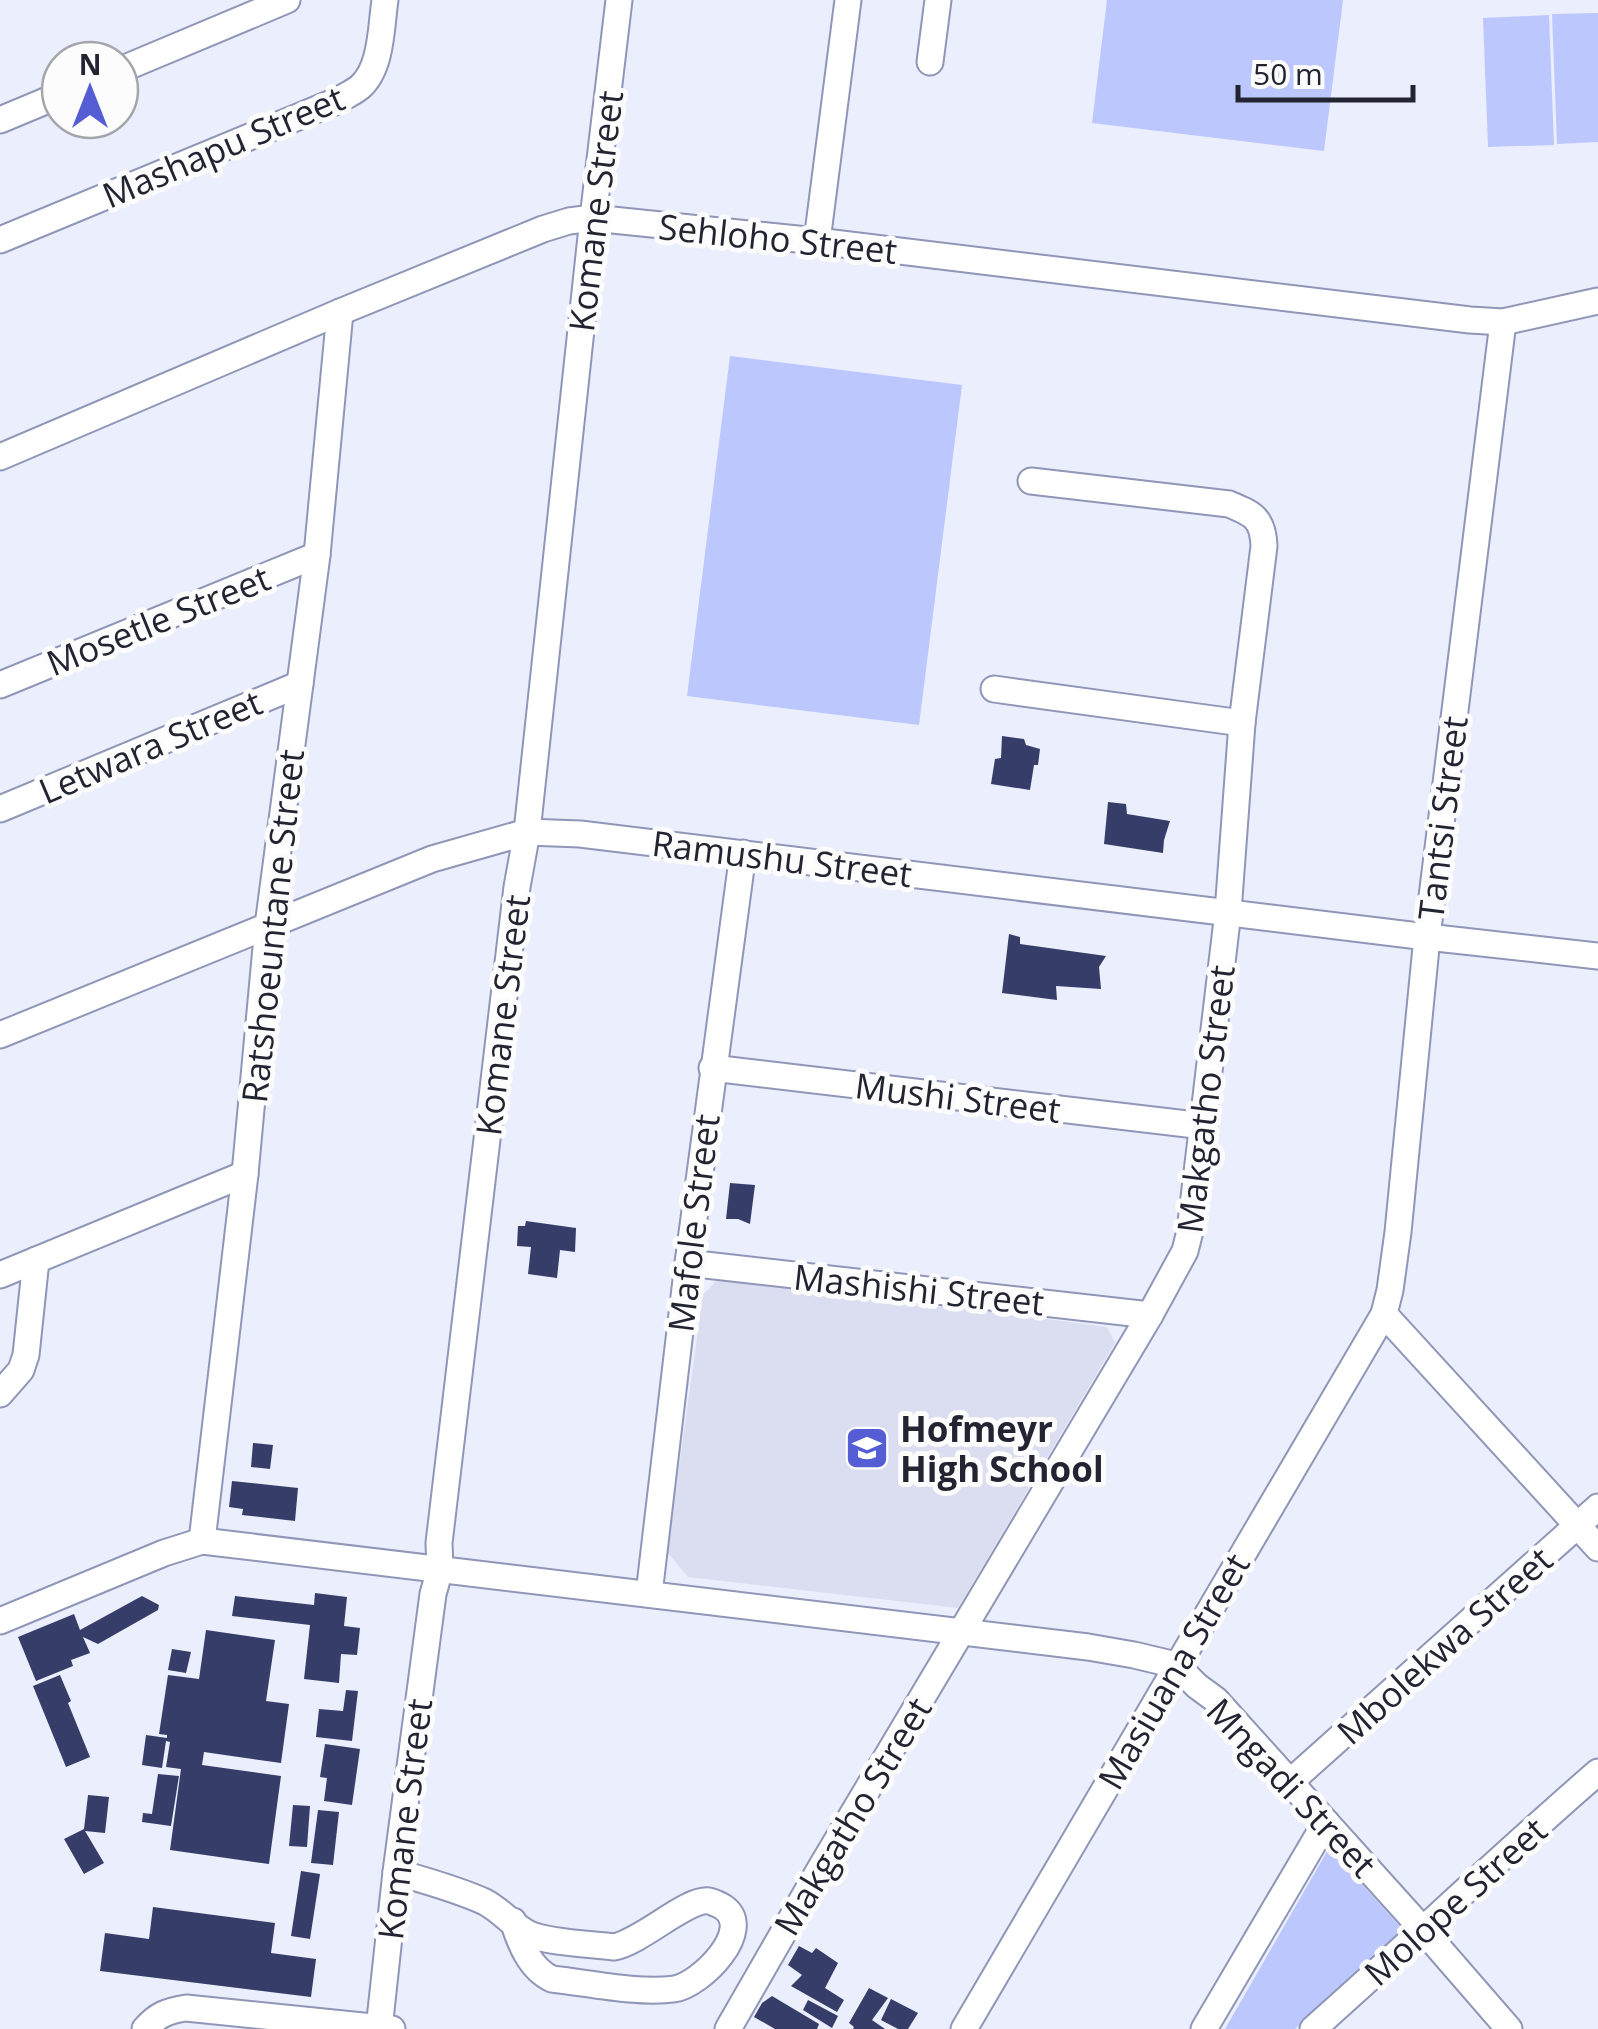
<svg xmlns="http://www.w3.org/2000/svg" width="1598" height="2029" font-family="'Open Sans',sans-serif">
  <style>
    .built { fill: #dadef0 }
    .green { fill: #bcc8fd }
    .building { fill: #363d69 }
    .lines { fill: none; stroke-linecap: round; stroke-linejoin: round }
    .minor-casing { stroke: #8f96b7; stroke-width: 29 }
    .minor { stroke: #fff; stroke-width: 25 }
    .labels { text-anchor: middle; dominant-baseline: central; stroke-width: 10; stroke-linejoin: round; paint-order: stroke }
    .street-label { font-size: 35px; fill: #222431; stroke: #fcfcfc }
    .poi-label { font-size: 35px; font-weight: bold; fill: #222431; stroke: #fcfcfc; text-anchor: start }
  </style>
  <rect width="100%" height="100%" fill="#ebeefc"/>
  <path class="built" d="M721,1276l386,51 8,16 -157,265 -270,-31 -21,-25 36,-257z"/>
  <g class="green">
    <path d="M1107,0h236l-19,151 -232,-28z"/>
    <path d="M1598,13v129l-41,2 -5,-130z"/>
    <path d="M1549,15l5,130 -66,2 -5,-129z"/>
    <path d="M730,356l232,29 -43,340 -232,-29z"/>
    <path d="M1329,1848l75,83 -109,98h-70z"/>
  </g>
  <g class="building">
    <path d="M1002,736l22,3 2,6 14,4 -2,16h-4l-4,25 -39,-6 4,-25 6,-1z"/>
    <path d="M1108,802l18,2 1,10 43,7 -6,19 -1,13 -59,-9z"/>
    <path d="M1009,934l11,3v7l86,12 -7,11 2,22 -45,-3 1,14 -55,-7z"/>
    <path d="M730,1183l25,2 -5,39 -12,-5h-12z"/>
    <path d="M526,1221l50,7 -1,24 -15,-2 -3,28 -29,-4 3,-27 -14,-1 1,-20h7z"/>
    <path d="M253,1443l20,2 -3,24 -19,-2z"/>
    <path d="M232,1481l66,7 -3,33 -53,-6 1,-6 -14,-2z"/>
    <path d="M315,1593l32,4 -3,29 16,2 -3,27 -16,-1 -2,29 -35,-4 6,-54 -78,-9 3,-20 79,9z"/>
    <path d="M142,1596l17,9 -1,5 -60,34 -15,-7 7,16 -19,7 2,6 -37,15 -18,-44 56,-23 6,16z"/>
    <path d="M206,1630l69,10 -9,61 23,3 -8,59 -77,-11 -2,13 79,11 -12,88 -99,-14 11,-81 -15,-2 4,-25 -4,-1 -4,27 -20,-3 4,-30 21,3v-3l-8,-1 9,-59 31,4z"/>
    <path d="M172,1649l19,3 -5,21 -18,-3z"/>
    <path d="M60,1675l11,26 -3,2 22,54 -24,10 -33,-81z"/>
    <path d="M346,1690l12,1 -6,50 -36,-4 3,-28 24,2z"/>
    <path d="M325,1744l35,5 -8,56 -28,-4 3,-23 -7,-1z"/>
    <path d="M158,1774l21,2 -8,50 -29,-4 1,-9 9,1z"/>
    <path d="M88,1795l21,2 -4,36 -20,-2 19,32 -20,11 -20,-35 20,-10z"/>
    <path d="M293,1805l17,1 -3,41 -18,-1z"/>
    <path d="M318,1810l21,2 -6,53 -22,-2z"/>
    <path d="M301,1871l19,3 -10,65 -19,-3z"/>
    <path d="M153,1907l122,16 -4,30 45,6 -5,38 -211,-26 5,-38 44,6z"/>
    <path d="M799,1946l13,7 4,-5 22,15 -13,25 19,12 -7,12 -46,-26 11,-11 -14,-10z"/>
    <path d="M869,1988l19,10 -16,22 13,9h-32l1,-2 -5,-4z"/>
    <path d="M772,1996l47,28 -2,5h-42l-21,-12 8,-14z"/>
    <path d="M891,1999l27,14 -10,16h-10l-17,-9z"/>
    <path d="M808,2000l30,16 -6,12 -29,-18z"/>
  </g>
  <g class="lines">
    <g class="minor-casing">
      <g id="minor">
        <path d="M930,62l8,-62"/>
        <path d="M120,70l167,-70"/>
        <path d="M0,120l60,-25"/>
        <path d="M0,240l339,-140c6,-4 15,-8 21,-13 22,-19 21,-61 25,-87"/>
        <path d="M817,241l31,-241"/>
        <path d="M0,457l340,-145 203,-83 26,-8 24,-3 224,23 653,79 33,2 95,-21"/>
        <path d="M0,685l317,-130"/>
        <path d="M994,689l248,34"/>
        <path d="M0,809l300,-125"/>
        <path d="M0,1035l432,-176 95,-27 53,2 847,103 171,19"/>
        <path d="M712,1068l492,58"/>
        <path d="M688,1263l462,52"/>
        <path d="M0,1275l245,-101"/>
        <path d="M1384,1314l214,234"/>
        <path d="M0,1394l21,-24 5,-15 10,-95"/>
        <path d="M202,1541l43,-367 23,-248 49,-371 23,-243"/>
        <path d="M649,1594l39,-331 55,-410"/>
        <path d="M0,1621l164,-68 38,-12 886,106 46,8 42,10 21,21 19,14 208,231 85,98"/>
        <path d="M1289,1783l309,-276"/>
        <path d="M396,1872c30,9 61,17 89,30 17,9 28,24 44,32 20,9 62,10 85,13 29,-6 73,-49 95,-46 2,0 13,5 14,6 33,22 -22,78 -49,82 -35,5 -86,-6 -122,-10 -22,-10 -32,-36 -39,-58"/>
        <path d="M145,2029c12,-14 22,-18 41,-21l206,21"/>
        <path d="M379,2029l17,-157 37,-278 7,-25 -1,-26 78,-656 10,-55 66,-614 26,-218"/>
        <path d="M728,2029l92,-160 330,-554 35,-64 5,-20 38,-319 14,-189 22,-177c-1,-28 -11,-32 -35,-42l-198,-23"/>
        <path d="M964,2029l420,-715 6,-24 8,-58 29,-295 76,-615"/>
        <path d="M1204,2029l122,-207"/>
        <path d="M1313,2029c96,-85 188,-173 285,-257"/>
      </g>
    </g>
    <use href="#minor" class="minor"/>
  </g>
  <defs>
    <g id="school-square" transform="scale(2.25)"><rect x="-9" y="-9" width="18" height="18" rx="4" fill="#555dd4" stroke="#fcfcfc"/><path d="M0-5L7-2L0 1L-7-2ZM-4 1L0 2.5L4 1V4Q0 6-4 4Z" fill="#fff"/></g>
  </defs>
  <g fill-rule="evenodd">
    <use href="#school-square" x="867" y="1448"/>
  </g>
  <g class="labels">
    <g class="street-label">
      <text transform="translate(223 146) rotate(-23)">Mashapu Street</text>
      <text transform="translate(595 211) rotate(-83)">Komane Street</text>
      <text transform="translate(778 238) rotate(6)">Sehloho Street</text>
      <text transform="translate(158 620) rotate(-22)">Mosetle Street</text>
      <text transform="translate(150 746) rotate(-23)">Letwara Street</text>
      <text transform="translate(1442 818) rotate(-83)">Tantsi Street</text>
      <text transform="translate(782 858) rotate(7)">Ramushu Street</text>
      <text transform="translate(272 926) rotate(-84)">Ratshoeuntane Street</text>
      <text transform="translate(502 1015) rotate(-83)">Komane Street</text>
      <text transform="translate(958 1097) rotate(7)">Mushi Street</text>
      <text transform="translate(1205 1099) rotate(-83)">Makgatho Street</text>
      <text transform="translate(693 1223) rotate(-83)">Mafole Street</text>
      <text transform="translate(919 1289) rotate(6)">Mashishi Street</text>
      <text transform="translate(1444 1645) rotate(-42)">Mbolekwa Street</text>
      <text transform="translate(1173 1671) rotate(-60)">Masiuana Street</text>
      <text transform="translate(1292 1787) rotate(47)">Mngadi Street</text>
      <text transform="translate(852 1816) rotate(-59)">Makgatho Street</text>
      <text transform="translate(404 1819) rotate(-83)">Komane Street</text>
      <text transform="translate(1455 1901) rotate(-42)">Molope Street</text>
    </g>
    <g class="poi-label">
      <text x="900" y="1428">Hofmeyr<tspan x="900" dy="40">High School</tspan></text>
    </g>
  </g>
  <g transform="translate(90 90)"><circle r="48" fill="#fcfcfc" stroke="#a5a6ab" stroke-width="2.5"/>
  <path d="M0-8L18 38L0 25L-18 38Z" fill="#555dd4"/>
  <text y="-15" font-size="28" font-weight="bold" text-anchor="middle" fill="#222431">N</text>
  </g>
  <path d="M1238 85v15h175v-15" fill="none" stroke="#222431" stroke-width="5"/>
  <text x="1253" y="85" font-size="30" fill="#222431" stroke="#fcfcfc" stroke-width="8" paint-order="stroke">50 m</text>
</svg>
